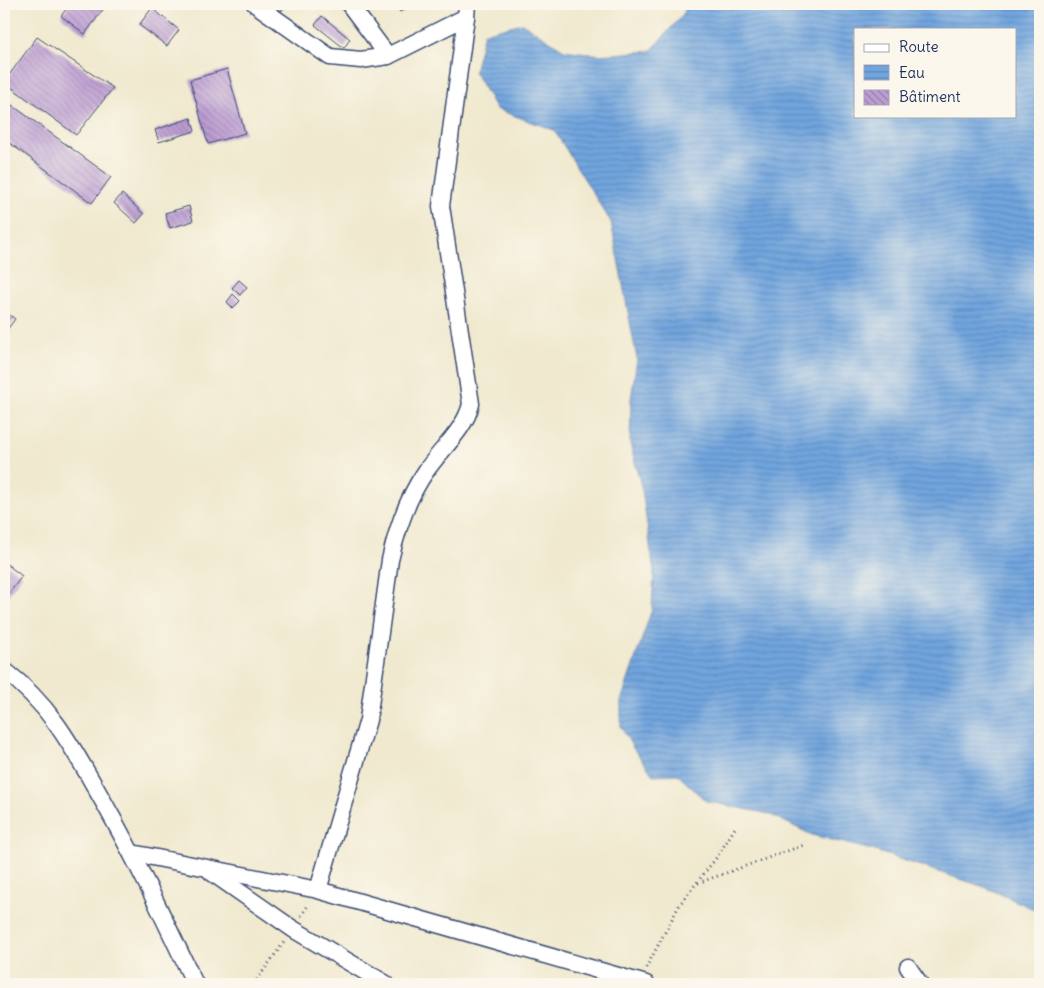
<svg xmlns="http://www.w3.org/2000/svg" width="1044" height="988" font-family="Delius,sans-serif">
  <style>
    .water { fill: url(#water-rules); stroke: #466a9e; fill-rule: evenodd }
    .building { fill: url(#building-back-hatch) }
    .lines { fill: none; stroke-linecap: round; stroke-linejoin: round }
    .minor-casing { stroke: #3b4b6f; stroke-width: 19 }
    .path { stroke: #3b4b6f; stroke-width: 3; stroke-dasharray: 1 4; stroke-linecap: butt }
    .minor { stroke: #fff; stroke-width: 16 }
  </style>
  <defs>
    <pattern id="water-rules" width="6" height="5" patternUnits="userSpaceOnUse" patternTransform="scale(1.25)"><rect width="6" height="5" fill="#71a5de"/><path d="M0 2.5h6" fill="none" stroke="#5c87b7"/></pattern>
    <pattern id="building-back-hatch" width="6" height="6" patternUnits="userSpaceOnUse" patternTransform="scale(1.25)"><rect width="6" height="6" fill="#bb9cd2"/><path d="M-1 5l2 2M0 0l6 6M5-1l2 2" fill="none" stroke="#9780ae"/></pattern>
  </defs>
  <rect width="100%" height="100%" fill="#fbf7ec"/>
  <filter id="ink" filterUnits="userSpaceOnUse"><feTurbulence type="fractalNoise" baseFrequency=".02" numOctaves="2"/><feDisplacementMap in="SourceGraphic" scale="10" xChannelSelector="R" yChannelSelector="G"/><feConvolveMatrix kernelMatrix="1 2 1 2 8 2 1 2 1" color-interpolation-filters="sRGB"/></filter>
  <filter id="wash" filterUnits="userSpaceOnUse"><feTurbulence type="fractalNoise" baseFrequency=".0096" numOctaves="4" result="noise"/><feDisplacementMap in="SourceGraphic" scale="20" xChannelSelector="R" yChannelSelector="G"/><feGaussianBlur stdDeviation="1.12" result="paint"/><feColorMatrix in="noise" values="0 0 0 0 0 0 0 0 0 0 0 0 0 0 0 0 0 1.4 0 .05"/><feComposite in="paint" operator="in"/></filter>
  <g filter="url(#wash)">
    <rect width="100%" height="100%" fill="#f0e9cf"/>
    <path class="water" d="M686,4h354v908l-53,-24 -115,-38 -60,-15 -43,-21 -63,-13 -29,-27 -24,1 -20,-27 -12,-21v-26l31,-92 2,-37 -12,-82 -12,-47 1,-44 6,-40 -26,-137 -57,-92 -58,-21 -22,-38 10,-38 38,-10 42,27 36,5 51,-4 33,-38zM855,29h160v87h-160z"/>
    <g id="blocks">
      <g class="building">
        <path d="M70,4h37l-22,30 -24,-18z"/>
        <path d="M270,4h16l-5,7z"/>
        <path d="M395,4h10l2,4 -7,4z"/>
        <path d="M152,8l27,22 -12,16 -28,-21z"/>
        <path d="M322,16l28,23 -6,9 -29,-23z"/>
        <path d="M37,37l76,51 -37,47 -72,-53z"/>
        <path d="M227,69l18,64 -37,11 -18,-64z"/>
        <path d="M9,103l102,74 -19,26 -88,-64v-28z"/>
        <path d="M191,118l4,13 -36,11 -4,-12z"/>
        <path d="M122,194l22,20 -8,9 -22,-20z"/>
        <path d="M189,206l4,15 -23,7 -5,-15z"/>
        <path d="M239,280l8,7 -7,8 -8,-7z"/>
        <path d="M233,294l7,7 -7,7 -6,-6z"/>
        <path d="M4,311l11,8 -11,15z"/>
        <path d="M4,562l18,14 -18,24z"/>
      </g>
    </g>
  </g>
  <g filter="url(#ink)">
    <use href="#blocks" fill-opacity="0" stroke="#3b4b6f" stroke-width="1"/>
    <g class="lines">
      <g class="minor-casing">
        <g id="minor">
          <path d="M255,4l75,53 31,3 27,-4 -39,-52"/>
          <path d="M388,56l78,-39 1,-13"/>
          <path d="M4,670c48,36 70,80 99,131 34,60 63,122 92,183"/>
          <path d="M132,853l186,37 328,94"/>
          <path d="M211,872l82,57 93,55"/>
          <path d="M318,890l50,-170 22,-160c7,-31 17,-62 36,-89 14,-21 39,-41 45,-67l-30,-198 25,-189"/>
          <path d="M908,967l12,17"/>
        </g>
      </g>
      <g class="path">
        <path d="M698,883l106,-38"/>
        <path d="M301,916l8,-12"/>
        <path d="M646,968l34,-64 37,-47 20,-32"/>
        <path d="M254,984l30,-42"/>
      </g>
      <use href="#minor" class="minor"/>
    </g>
  </g>
  <rect width="1044" height="988" fill="none" stroke="#fbf7ec" stroke-width="20"/>
  <rect x="854" y="28" width="162" height="90" fill="#fbf7ec" stroke="#a1a7b3"/>
  <rect x="864" y="44" width="25" height="8" fill="#ffffff" stroke="#a1a7b3"/>
  <text x="899" y="52" font-size="15" fill="#1b2f5e">Route</text>
  <rect x="864" y="65" width="25" height="15" fill="url(#water-rules)" stroke="#a1a7b3"/>
  <text x="899" y="78" font-size="15" fill="#1b2f5e">Eau</text>
  <rect x="864" y="90" width="25" height="15" fill="url(#building-back-hatch)" stroke="#a1a7b3"/>
  <text x="899" y="102" font-size="15" fill="#1b2f5e">Bâtiment</text>
</svg>
